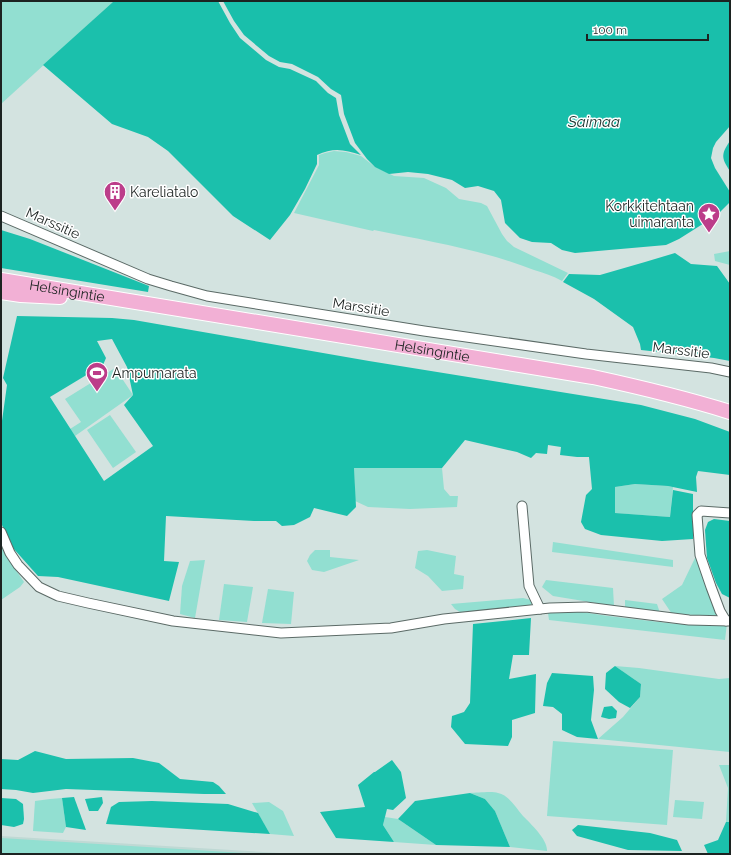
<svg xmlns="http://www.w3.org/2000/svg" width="731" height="855" font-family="Raleway,sans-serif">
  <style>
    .built { fill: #bfd9d4 }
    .green { fill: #92dfd1 }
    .forest { fill: #1bc0ac; fill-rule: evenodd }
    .water { fill: #19bfab }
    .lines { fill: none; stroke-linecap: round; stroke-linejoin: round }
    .minor-casing { stroke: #5b6a66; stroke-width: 11 }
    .primary-casing { stroke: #fff; stroke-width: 16 }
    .minor { stroke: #fff; stroke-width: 9 }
    .primary { stroke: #f2b0d5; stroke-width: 14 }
    .labels { text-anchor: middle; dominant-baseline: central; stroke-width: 3; stroke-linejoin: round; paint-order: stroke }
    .poi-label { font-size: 14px; fill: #1c2321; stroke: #fff; text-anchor: start }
    .street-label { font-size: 14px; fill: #1c2321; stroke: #fff }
    .water-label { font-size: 15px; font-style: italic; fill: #1a322d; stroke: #fff }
  </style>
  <rect width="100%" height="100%" fill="#d3e3e0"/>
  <path class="built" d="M1,836l296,18h-296z"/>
  <g class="green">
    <path d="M1,1h113l-113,103z"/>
    <path d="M334,151l12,1 15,4 13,10 20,10 30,2 22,10 13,11 22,4 6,3 15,28 5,7 7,6 54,26 -6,8c-9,-5 -18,-8 -28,-11 -51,-20 -106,-29 -160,-40l-1,1 -79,-18 25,-48v-10l6,-2z"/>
    <path d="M730,251v14l-15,-4 -1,-7z"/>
    <path d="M115,368l18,27 -58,41 -5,-7 11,-7 -16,-23z"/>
    <path d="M110,415l26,37 -23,16 -26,-38z"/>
    <path d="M354,468h88l2,21 6,7h8l-1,11 -47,2 -42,-2 -13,-6z"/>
    <path d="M635,484l33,2 5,1 -3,30 -56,-4 1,-26z"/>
    <path d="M553,542l120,18v7l-121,-15z"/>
    <path d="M1,544l4,10 19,28 -4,5 -19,13z"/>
    <path d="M315,550h15v7l29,3 -35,12 -12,-2 -5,-9 3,-6z"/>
    <path d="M427,550l29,6 -2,18 10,2 -1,13 -21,2 -14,-15 -13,-8 3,-17z"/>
    <path d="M699,557l3,16 7,23 11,20 -48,-2 -10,-15 20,-14 13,-27z"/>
    <path d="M205,560l-10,58 -15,-4 2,-28 8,-25z"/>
    <path d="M546,580l67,8 1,18 -61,-10 -11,-9z"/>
    <path d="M224,584l29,3 -6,35 -28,-2z"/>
    <path d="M268,589l26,3 -3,32 -29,-1z"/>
    <path d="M523,598l8,2 1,4 -5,3 -67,5 -5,-3 -4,-5z"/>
    <path d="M625,600l32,4 4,12 -36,-4z"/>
    <path d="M575,611l33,5 68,8 51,-1 -2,17 -176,-20 -1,-7z"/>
    <path d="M615,666l24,2 80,11 11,-1v74l-132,-13 25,-22 17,-20 1,-13z"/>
    <path d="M553,741l120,9 -6,75 -120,-9z"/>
    <path d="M719,765h11v57h-4l2,-34z"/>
    <path d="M470,793c7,0 22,-2 28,0 11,2 18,15 25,23 8,8 25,24 24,35l-37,-4 -15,-36 -10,-12z"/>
    <path d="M62,798l4,29 -3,6 -30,-2 2,-30 15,-2z"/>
    <path d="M675,800l29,2 -2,17 -29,-2z"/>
    <path d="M269,802l14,9 11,25 -24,-2 -18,-31z"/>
    <path d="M385,817l13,2 38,26 -42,-3 -11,-17z"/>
    <path d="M1,838l260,16h-260z"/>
  </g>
  <g class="forest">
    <path d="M114,1h104l12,22 10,15 26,22 13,7 11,2 26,12 12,12 8,5 3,17 11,29 11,11c-16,-5 -27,-8 -44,0v9l-12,25 -15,26 -20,25 -37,-24 -65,-65 -20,-14 -36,-13 -69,-59z"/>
    <path d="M1,230l29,9 119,47 -1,6 -147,-24z"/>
    <path d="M675,253l16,11 26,2 13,18v77l-16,-3 -73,-8 -1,-6 -7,-17 -39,-28 -31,-17 6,-8 31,1 45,-13z"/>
    <path d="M17,316l95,2 22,2 235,41 272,44 54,14 35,13v43l-32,-4 -2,6 1,15 -29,-6 -33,-2 -20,3v26l55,4 3,-27 20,4v45l-31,2 -61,-6 -16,-6 -4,-7 5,-27 6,-6 -3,-32h-12l-17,-2 1,-8 -13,-2 -1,9 -11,-1 -5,5 -14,-6 -52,-12 -23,28h-88l2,39 -9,9 -33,-8 -4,9 -16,8 -12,1 -6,-5h-22l-88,-5 -2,45 15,1 -10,39 -111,-24 -20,-1 -25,-28 -12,-25v-95l6,-43 -4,-7zM112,339l15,28 6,28 -9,10 29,41 -49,35 -54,-84 53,-32 3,-7 -9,-17z"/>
    <path d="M714,519l16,2v77l-8,-4 -6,-11 -9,-25 -2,-28 3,-8z"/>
    <path d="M531,618l-2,37h-16l-4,24 27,-5 -1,39 -23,7v17l-4,9 -43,-2 -14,-17 1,-11 12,-4 6,-9 3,-79z"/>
    <path d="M615,666l26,18 -1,13 -10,11 -11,-6 -14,-13 1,-16z"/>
    <path d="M552,673l41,3 1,14 -3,30 7,19 -21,-2 -15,-7v-16l-9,-7 -10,-1 4,-23z"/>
    <path d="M612,706l5,5 -1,7 -7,1 -8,-2 3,-10z"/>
    <path d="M35,751l31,8 67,-1 26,5 21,16 33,3 6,4 7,8h-22l-138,-5 -33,4 -17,-3 -15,-1v-30l17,1z"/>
    <path d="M392,760l9,12 5,26 -13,12 -6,-1 -4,16 11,17 -58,-4 -16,-26 45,-5 -7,-22 16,-13h1z"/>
    <path d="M470,793l15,6 10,12 15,36 -74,-2 -38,-26 17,-18z"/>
    <path d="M74,797l12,33 -20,-3 -4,-29z"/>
    <path d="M102,797l1,6 -5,8h-9l-4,-12z"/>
    <path d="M1,798l15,1 7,5 1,15 -1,5 -9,3 -13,-2z"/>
    <path d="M152,801l76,3 30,9 12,21 -164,-10 5,-17 8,-5z"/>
    <path d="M726,822h4v32h-22l-4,-9 14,-5z"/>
    <path d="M578,825l72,8 27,7 5,11 -54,-1 -51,-14 -5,-6z"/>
  </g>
  <g class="water">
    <path d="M223,1h507v125l-14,16 -3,6 -2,10 4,10 15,24v10l-13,13 -38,24 -13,6 -91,8 -13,-3 -11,-7 -19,-1 -12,-4 -15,-15 -4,-23 -7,-9 -16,-5 -13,2 -13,-8 -24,-6 -20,-2 -19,2 -14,-7 -8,-8 -12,-16 -11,-29 -3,-19 -10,-6 -13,-12 -26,-13 -12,-2 -11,-6 -25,-21 -10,-14z"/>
    <path d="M730,141v30c-9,-13 -9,-17 0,-30z"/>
  </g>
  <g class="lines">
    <g class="minor-casing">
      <g id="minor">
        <path d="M1,216l147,63 23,7 36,10 217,35 162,23 125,14 19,4"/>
        <path d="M522,506l7,80 11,23"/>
        <path d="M1,532l9,21 8,12 21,22 19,9 30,7 85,18 108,12 110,-5 53,-9 106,-11 36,-1 103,13 41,1"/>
        <path d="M726,621l-6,-10 -9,-24 -11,-32 -3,-40 4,-4 29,2"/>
      </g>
    </g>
    <g class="primary-casing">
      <g id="primary">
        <path id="s1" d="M1,280l519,85c25,4 49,8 73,12 46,10 92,21 137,35"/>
        <path d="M1,292l20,3 39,2"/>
      </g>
    </g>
    <use href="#minor" class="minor"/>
    <use href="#primary" class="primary"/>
  </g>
  <defs>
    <g id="building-pin" transform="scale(1.15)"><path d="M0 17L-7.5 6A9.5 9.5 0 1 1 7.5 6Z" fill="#bc3d8a" stroke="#fff"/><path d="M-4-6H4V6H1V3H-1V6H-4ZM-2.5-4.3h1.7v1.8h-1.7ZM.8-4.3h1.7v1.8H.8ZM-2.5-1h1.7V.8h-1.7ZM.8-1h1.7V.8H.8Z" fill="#fff"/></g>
    <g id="sight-pin" transform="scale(1.15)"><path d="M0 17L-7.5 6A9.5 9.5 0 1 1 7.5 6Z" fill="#bc3d8a" stroke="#fff"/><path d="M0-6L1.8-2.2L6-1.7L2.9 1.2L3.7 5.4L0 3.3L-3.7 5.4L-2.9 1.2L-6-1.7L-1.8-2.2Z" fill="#fff"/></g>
    <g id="stadium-pin" transform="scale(1.15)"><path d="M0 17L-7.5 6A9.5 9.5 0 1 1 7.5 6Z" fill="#bc3d8a" stroke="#fff"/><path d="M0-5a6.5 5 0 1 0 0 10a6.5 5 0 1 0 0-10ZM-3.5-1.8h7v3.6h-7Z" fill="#fff"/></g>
  </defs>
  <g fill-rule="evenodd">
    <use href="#building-pin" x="115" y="192"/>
    <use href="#sight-pin" x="709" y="214"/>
    <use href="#stadium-pin" x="97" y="373"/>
  </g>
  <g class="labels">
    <g class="poi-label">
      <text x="130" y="192">Kareliatalo</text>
      <text x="694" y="206" text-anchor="end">Korkkitehtaan<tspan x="694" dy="16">uimaranta</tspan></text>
      <text x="112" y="373">Ampumarata</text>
    </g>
    <g class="street-label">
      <text transform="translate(53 223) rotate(24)">Marssitie</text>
      <text stroke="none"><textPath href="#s1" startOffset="67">Helsingintie</textPath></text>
      <text transform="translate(361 307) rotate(9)">Marssitie</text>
      <text stroke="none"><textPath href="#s1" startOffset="437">Helsingintie</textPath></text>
      <text transform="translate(681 350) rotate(7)">Marssitie</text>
    </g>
    <g class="water-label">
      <text x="594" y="122">Saimaa</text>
    </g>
  </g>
  <rect width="731" height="855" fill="none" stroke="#1c2321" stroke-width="4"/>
  <path d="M587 34v6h121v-6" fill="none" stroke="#1c2321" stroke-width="2"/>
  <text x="593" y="34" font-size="12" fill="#1c2321" stroke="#ffffff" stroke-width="3" paint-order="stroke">100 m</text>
</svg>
